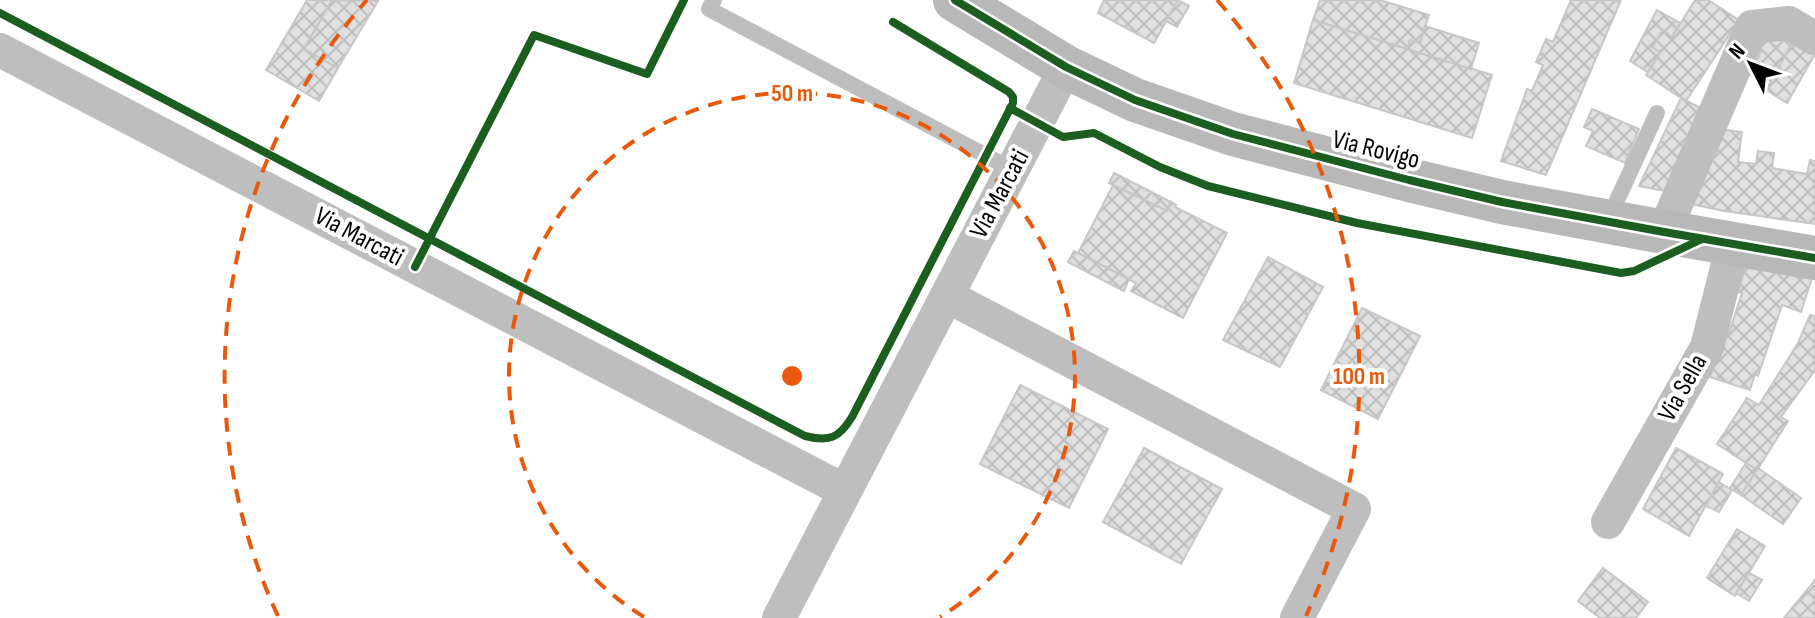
<svg xmlns="http://www.w3.org/2000/svg" width="1815" height="618" font-family="'Sofia Sans Condensed',sans-serif">
  <style>
    .building { fill: url(#building-cross-hatch); stroke: #c7c7c7; stroke-width: 2 }
    .lines { fill: none; stroke-linecap: round; stroke-linejoin: round }
    .service { stroke: #bebebe; stroke-width: 16 }
    .minor { stroke: #bebebe; stroke-width: 34 }
    .secondary { stroke: #b8b8b8; stroke-width: 44 }
    .cycleway-casing { stroke: #fff; stroke-width: 13 }
    .cycleway { stroke: #1b5e20; stroke-width: 8 }
    .ring { fill: none; stroke: #e8590c; stroke-width: 4; stroke-dasharray: 14 10 }
    .labels { text-anchor: middle; dominant-baseline: central; stroke-width: 8; stroke-linejoin: round; paint-order: stroke }
    .street-label { font-size: 26px; fill: #000; stroke: #fff }
    .centre { fill: #e8590c; stroke: #fff; stroke-width: 4 }
    .ring-label { font-size: 24px; text-anchor: middle; font-weight: bold; fill: #e8590c; stroke: #fff; stroke-width: 8; stroke-linejoin: round; paint-order: stroke }
  </style>
  <defs>
    <pattern id="building-cross-hatch" width="8" height="8" patternUnits="userSpaceOnUse" patternTransform="scale(2)"><rect width="8" height="8" fill="#dfdfdf"/><path d="M0 0l8 8M0 8l8-8" fill="none" stroke="#bebebe"/></pattern>
  </defs>
  <rect width="100%" height="100%" fill="#fff"/>
  <g class="building">
    <path d="M307,0h25l-28,49 34,19 -19,33 -53,-31z"/>
    <path d="M332,0l46,1 -40,67 -34,-19z"/>
    <path d="M1104,0h74l-24,43 -56,-30z"/>
    <path d="M1178,0l11,6 -12,21 -11,-6z"/>
    <path d="M1320,0h60l49,15 -9,28 -10,-3 -3,9 -94,-29z"/>
    <path d="M1571,0h50l-75,175 -45,-14 26,-72 5,2 11,-26 -7,-3 10,-23 7,3z"/>
    <path d="M1695,0h13l31,20 -53,81 -40,-26 14,-23 -8,-5 11,-17 9,7z"/>
    <path d="M1657,10l23,13 -8,14 -9,-7 -11,17 8,5 -12,20 -18,-11z"/>
    <path d="M1313,20l179,55 -20,63 -178,-55z"/>
    <path d="M1425,26l54,17 -8,26 -64,-20 3,-9 10,3z"/>
    <path d="M1766,29l27,12 -22,40 -23,-7 11,-17z"/>
    <path d="M1793,41l22,13 -28,49 -21,-13z"/>
    <path d="M1681,98l20,10 -36,83 -26,-5z"/>
    <path d="M1592,109l47,20 -14,34 -39,-17 7,-15 -9,-4z"/>
    <path d="M1720,129l22,3 -4,30 18,2 2,-13 16,2 -2,15 35,6 3,-14 5,1v63l-91,-13 -33,-7z"/>
    <path d="M1114,173l57,29 -4,9 -58,-28z"/>
    <path d="M1113,185l54,26 4,-9 5,3 -1,2 52,26 -44,85 -52,-27 5,-8 -58,-30z"/>
    <path d="M1074,251l55,28 -5,12 -56,-29z"/>
    <path d="M1268,257l55,30 -43,80 -57,-27z"/>
    <path d="M1746,266l66,12 -11,34 -19,-7 -24,71 -3,-2 -5,16 -40,-13 13,-46 6,2 13,-40 -4,-1z"/>
    <path d="M1362,308l58,28 -42,83 -57,-29z"/>
    <path d="M1810,315l5,1v54l-34,47 7,4 -31,49 -40,-26 30,-46 12,7 39,-62z"/>
    <path d="M1020,385l88,44 -39,79 -89,-44z"/>
    <path d="M1144,448l78,41 -41,75 -78,-42z"/>
    <path d="M1676,448l47,26 -34,62 -46,-27z"/>
    <path d="M1746,463l11,7 -16,25 -11,-7z"/>
    <path d="M1758,468l43,30 -18,26 -42,-29z"/>
    <path d="M1719,482l13,8 -13,22 -13,-6z"/>
    <path d="M1737,529l28,17 -30,50 -28,-18z"/>
    <path d="M1603,568l45,34 -12,16h-36l-22,-17z"/>
    <path d="M1749,573l13,7 -13,21 -13,-8z"/>
    <path d="M1815,580v38h-31z"/>
  </g>
  <g class="lines">
    <g class="service">
      <path d="M714,0l-5,9 304,161"/>
      <path d="M1608,220l49,-107"/>
    </g>
    <g class="minor">
      <path d="M0,50l845,441"/>
      <path d="M1664,232l88,-205 37,-4 25,15"/>
      <path d="M947,296l407,213 -57,109"/>
      <path d="M1608,522l99,-175 26,-103"/>
      <path d="M779,618l287,-551"/>
    </g>
    <path class="secondary" d="M955,0l111,67 69,33 98,34 176,46 93,22 162,30 151,26"/>
    <g class="cycleway-casing">
      <g id="cycleway">
        <path d="M955,0l111,67 69,33 98,34 176,46 93,22 162,30 151,26"/>
        <path d="M0,13l805,423c25,6 34,2 47,-19l161,-314v-6l-4,-5 -116,-70"/>
        <path d="M1010,108l53,29 31,-4 66,34 48,19 149,37 264,50 13,-2 68,-32"/>
        <path d="M415,267l119,-232 113,39 37,-74"/>
      </g>
    </g>
    <use href="#cycleway" class="cycleway"/>
  </g>
  <g class="ring">
    <path d="M644 617A283 283 0 1 1 940 617"/>
    <path d="M278 616A567 567 0 0 1 367 0M1217 0A567 567 0 0 1 1306 616"/>
  </g>
  <g class="labels">
    <g class="street-label">
      <text transform="translate(1376 150) rotate(14)">Via Rovigo</text>
      <text transform="translate(1000 194) rotate(-62)">Via Marcati</text>
      <text transform="translate(359 237) rotate(28)">Via Marcati</text>
      <text transform="translate(1683 388) rotate(-61)">Via Sella</text>
    </g>
  </g>
  <circle cx="792" cy="376" r="12" class="centre"/>
  <g class="ring-label">
    <text x="792" y="101">50 m</text>
    <text x="1359" y="384">100 m</text>
  </g>
  <g transform="translate(1751 64) rotate(312)" stroke="#ffffff" stroke-width="6" paint-order="stroke">
  <path d="M0-6L14 30L0 20L-14 30Z" fill="#000000"/>
  <text y="-12" font-size="22" font-weight="bold" text-anchor="middle" fill="#000000">N</text>
  </g>
</svg>
